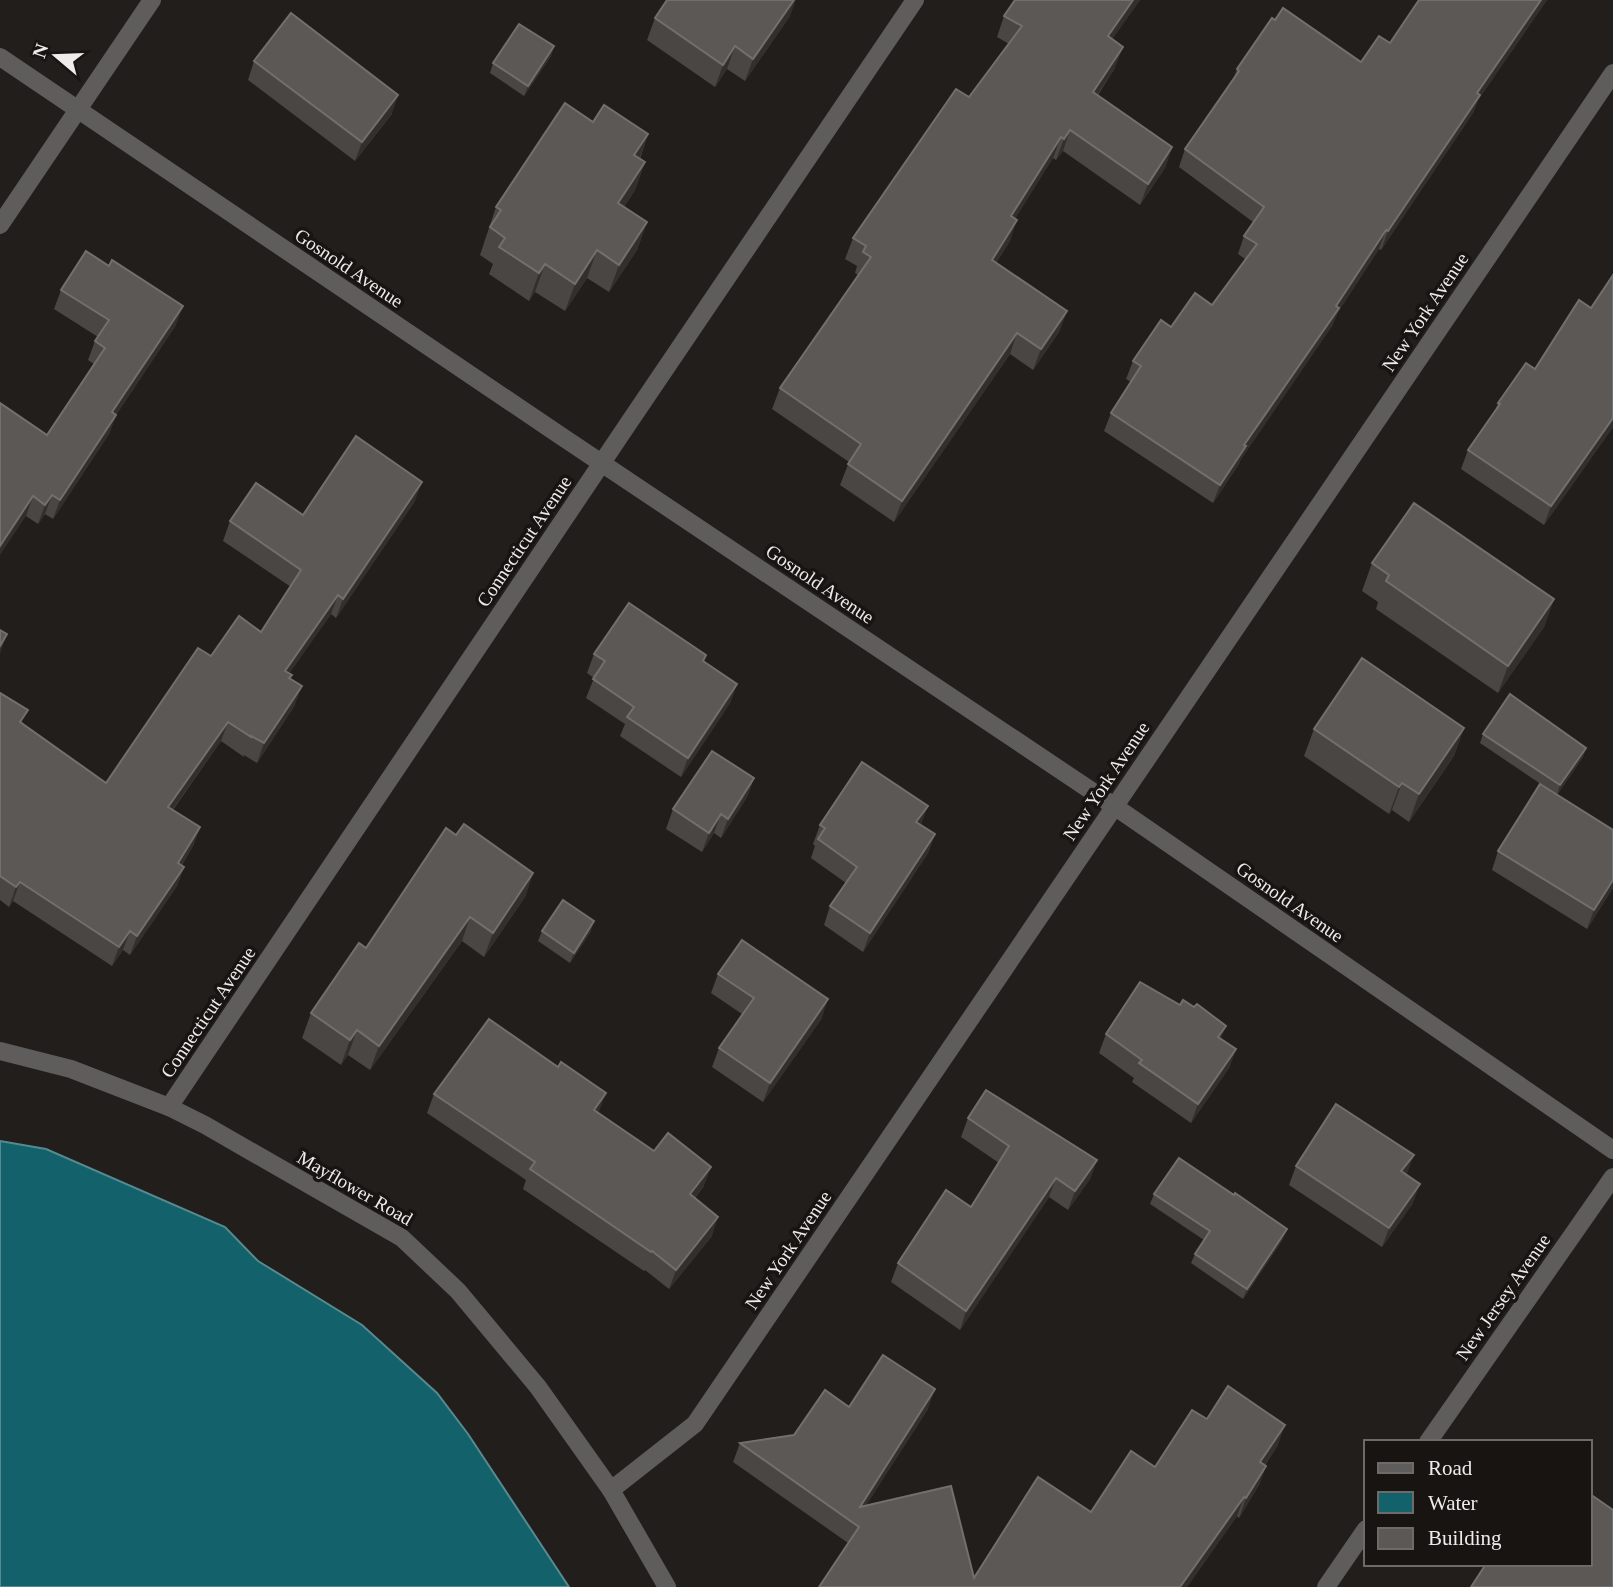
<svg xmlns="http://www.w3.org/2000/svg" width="1613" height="1587" font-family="'Times New Roman',serif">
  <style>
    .water { fill: #13616a; stroke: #558a90; stroke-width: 2 }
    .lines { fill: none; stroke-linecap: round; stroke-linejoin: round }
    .minor { stroke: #5f5d5b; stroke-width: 18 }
    .wall { fill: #4a4644 }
    .shaded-wall { fill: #322f2c }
    .building { fill: #5c5855; stroke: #736f6d; stroke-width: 2 }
    .labels { text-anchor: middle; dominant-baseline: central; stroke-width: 7; stroke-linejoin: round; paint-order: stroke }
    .street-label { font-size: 19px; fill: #eeebea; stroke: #181412 }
  </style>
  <rect width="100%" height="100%" fill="#211e1b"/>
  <path class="water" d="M0,1141l46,8 179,78 33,34 104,64 75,68 31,41 101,153h-569z"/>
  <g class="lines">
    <g class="minor">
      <path d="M0,57l558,377 556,372 499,344"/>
      <path d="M0,225l152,-225"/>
      <path d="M0,1051l71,18 98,38 36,18 197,113 56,53 80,96 73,103 56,97"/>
      <path d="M169,1107l459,-683 287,-424"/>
      <path d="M1428,1442l185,-265"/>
      <path d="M611,1490l84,-66 918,-1351"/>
      <path d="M1326,1587l40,-58"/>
    </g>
  </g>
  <g class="wall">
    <path d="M1015,0h125l-28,39 3,29 -17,27 74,52 -7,21 -25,37 -77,-54 -7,9 -3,-2 -38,60 -5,23 -14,22 71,48 -8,21 -26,38 -23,-16 -116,168 -54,-37 9,-23 -77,-53 8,-21 78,-113 -3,-2 2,-7 -12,-7 8,-21 116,-141 40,-53 -12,-7 7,-21z"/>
    <path d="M1419,0h128l-69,100 -5,13 -92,137 -2,-1 -41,63 -6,14 -91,133 -2,5 -26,39 -109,-72 7,-18 20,-31 -5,-3 7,-18 38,-34 41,-22 33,-46 -7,-5 6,-18 9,-14 -74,-55 6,-18 47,-67 5,-13 124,-7 29,-19z"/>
    <path d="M790,16l-45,65 -18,-12 -12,18 -68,-47 8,-22z"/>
    <path d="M554,46l-3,10 -27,40 -34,-23 3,-10z"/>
    <path d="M254,61l138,53 -37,47 -107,-81z"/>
    <path d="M593,122l55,12 -8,25 5,3 -10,28 -11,17 23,15 -10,28 -28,42 -22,-14 -22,33 -30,-19 -6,9 -40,-27 4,-10 -13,-9 16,-48z"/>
    <path d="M61,290l115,35 -60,90 -7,19 -56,85 -8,-5 -7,10 -12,-8 21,-81 47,-71 -6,-4 7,-19 3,-4 -44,-28z"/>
    <path d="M1498,403l115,24 -69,98 -83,-56 7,-19 27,-39z"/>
    <path d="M415,501l-79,117 -5,-4 -42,59 3,2 -1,4 4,26 -38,58 -13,-8v2l-23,-16 -48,69 27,17 -7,19 -11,19 2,2 -7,19 -47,69 -7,-5 -11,16 -99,-65 -4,6 -9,-7v-207l23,30 83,60 105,-127 50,-24 30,-45 -68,-46 7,-20 73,-6z"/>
    <path d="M1372,563l182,36 -10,28 -46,66 -122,-84 2,-7 -16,-11z"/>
    <path d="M594,654l110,8 33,22 -7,19 -49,74 -61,-41 5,-12 -39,-26 8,-20 -7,-5z"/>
    <path d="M1464,728l-10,28 -45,66 -17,-12 -3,4 -85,-58 10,-27z"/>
    <path d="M1483,734l103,14 -3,9 -26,38 56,93 -26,41 -95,-59 6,-19 53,-60 -71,-48z"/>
    <path d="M754,778l-7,19 -26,41 -7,-5 -12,19 -36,-23 7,-20z"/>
    <path d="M820,825h101l14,9 -7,19 -65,99 -39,-27 6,-19 16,-23 -35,-25 4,-12 -2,-2z"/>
    <path d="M456,835l77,38 -8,24 -41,60 -22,-16 -92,129 -22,-15 -7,10 -39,-27 9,-25 55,-65z"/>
    <path d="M542,931h49l-21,32 -32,-22z"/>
    <path d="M718,974l104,44 -59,84 -51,-35 7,-19 23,-34 -31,-21z"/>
    <path d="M1106,1034l115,5 15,10 -7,19 -38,55 -59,-41 2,-4 -35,-25z"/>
    <path d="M434,1094l165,19 105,73 -9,12 17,38 -43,53 -24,-19 -1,1 -121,-82 3,-9 -99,-67z"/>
    <path d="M968,1118l129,42 -7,19 -22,31 -19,-13 -89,133 -69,-48 7,-19 73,-56 28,-44 -38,-26z"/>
    <path d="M1296,1166l110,9 7,28 -31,44 -93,-62z"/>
    <path d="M1154,1194l129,45 -40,60 -52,-36 4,-9 9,-14 -54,-36z"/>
    <path d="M849,1407l79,2 -62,96 108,73 117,-66 64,-45 52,-48 71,26 -13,20 1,1 -7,19 -20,33 -2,-2 -50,71h-368l29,-44 -115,-81 7,-19 54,-8z"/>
  </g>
  <g class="shaded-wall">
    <path d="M794,0h2l-6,16 -45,65 8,-22z"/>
    <path d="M1133,0h7l-40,57 8,-21z"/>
    <path d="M1541,0h6l-69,100 -5,13 -92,137 7,-19 89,-138z"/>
    <path d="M554,46l-3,10 -27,40 4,-10z"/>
    <path d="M735,46l-8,23 -12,18 8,-22z"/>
    <path d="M1123,47l-8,21 -30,45 8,-21z"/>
    <path d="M398,95l-6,19 -37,47 7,-19z"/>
    <path d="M1070,130l-7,21 -7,9 8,-21z"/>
    <path d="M648,134l-10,28 -4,-7z"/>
    <path d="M1061,137l-8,21 -49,79 7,-21z"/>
    <path d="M1172,147l-7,21 -25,37 8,-21z"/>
    <path d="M645,162l-10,28 -27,41 10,-28z"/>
    <path d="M1017,220l-7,21 -26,40 8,-21z"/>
    <path d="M647,222l-10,28 -28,42 10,-27z"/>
    <path d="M1386,230l-7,19 -41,63 -6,14 -91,133 -2,5 -26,39 7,-18 24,-40z"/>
    <path d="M597,250l-10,28 -22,33 10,-27z"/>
    <path d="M545,264l-10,28 -6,9 10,-28z"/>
    <path d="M183,306l-7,19 -60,90 -7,19 -56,85 7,-19 52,-88z"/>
    <path d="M1067,311l-8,21 -26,38 8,-21z"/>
    <path d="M1017,333l-7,21 -116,168 8,-21z"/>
    <path d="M1613,418v9l-69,98 7,-19z"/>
    <path d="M422,482l-7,19 -79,117 7,-19z"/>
    <path d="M52,495l-7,19 -7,10 7,-19z"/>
    <path d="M33,496l-7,20 -26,39v-9z"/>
    <path d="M338,595l-7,19 -53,76 7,-19z"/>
    <path d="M1554,599l-10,28 -46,66 10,-27z"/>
    <path d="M7,634l-7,20v-8z"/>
    <path d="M737,684l-7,19 -49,74 7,-19z"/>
    <path d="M302,686l-7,19 -38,58 7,-20z"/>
    <path d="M228,722l-7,19 -60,85 7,-19z"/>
    <path d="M1464,728l-10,28 -45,66 10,-28z"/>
    <path d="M1586,748l-3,9 -26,38 3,-10z"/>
    <path d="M754,778l-7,19 -26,41 7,-19z"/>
    <path d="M1402,783l-10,27 -3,4 10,-27z"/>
    <path d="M928,806l-7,19 -5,-3z"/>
    <path d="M721,814l-7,19 -12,19 7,-19z"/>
    <path d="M200,827l-7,19 -22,36 7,-19z"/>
    <path d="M935,834l-7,19 -65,99 7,-19z"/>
    <path d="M184,867l-7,19 -47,69 7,-19z"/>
    <path d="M533,873l-8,24 -41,60 9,-24z"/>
    <path d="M1613,880v8l-26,41 7,-19z"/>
    <path d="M20,882l-7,19 -4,6 7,-20z"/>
    <path d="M470,917l-8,24 -92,129 9,-24z"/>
    <path d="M594,921l-3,10 -21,32 4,-10z"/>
    <path d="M130,931l-7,19 -11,16 7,-19z"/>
    <path d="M828,999l-6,19 -59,84 7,-19z"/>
    <path d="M1226,1026l-7,19 -1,-8z"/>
    <path d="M357,1030l-9,25 -7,10 9,-25z"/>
    <path d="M1236,1049l-7,19 -38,55 7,-19z"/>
    <path d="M606,1093l-7,19 -12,17 7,-19z"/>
    <path d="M1414,1155l-7,19 -13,17 7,-20z"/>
    <path d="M1097,1160l-7,19 -22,31 7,-19z"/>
    <path d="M711,1167l-7,19 -21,27 7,-19z"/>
    <path d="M1056,1178l-7,19 -89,133 6,-19z"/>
    <path d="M1420,1184l-7,19 -31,44 7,-19z"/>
    <path d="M718,1217l-6,19 -43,53 7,-19z"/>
    <path d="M1287,1229l-4,10 -40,60 4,-10z"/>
    <path d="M935,1389l-7,20 -75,117 7,-19z"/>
    <path d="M1285,1425l-7,20 -25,36 7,-19z"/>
    <path d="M1266,1466l-7,19 -20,33 7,-20z"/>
    <path d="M1244,1497l-7,19 -50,71h-7z"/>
  </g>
  <g class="building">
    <path d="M667,0h127l-41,59 -18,-13 -12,19 -68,-47z"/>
    <path d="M1015,0h118l-25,36 15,11 -30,45 79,55 -24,37 -78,-54 -6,9 -3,-2 -50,79 6,4 -25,40 75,51 -26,38 -24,-16 -115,168 -54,-37 13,-20 -81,-56 91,-131 -8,-5 3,-6 -13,-8 103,-149 13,8 53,-71 -18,-10z"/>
    <path d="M1419,0h122l-64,93 3,2 -92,136 -2,-1 -50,76 3,2 -95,137 2,1 -26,39 -109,-72 30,-47 -8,-5 28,-41 10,7 24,-34 17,12 45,-61 -13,-8 20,-29 -79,-58 54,-78 -2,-2 35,-51 3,2 8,-12 78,54 18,-26 11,7z"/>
    <path d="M291,13l107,82 -36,47 -108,-81z"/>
    <path d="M519,24l35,22 -26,40 -35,-23z"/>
    <path d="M565,103l28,19 11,-17 44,29 -14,21 11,7 -27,41 29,19 -28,43 -22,-15 -22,34 -30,-20 -6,9 -40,-26 6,-9 -15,-11 11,-17 -5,-3z"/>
    <path d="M86,251l23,15 3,-6 71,46 -71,106 4,3 -56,85 -8,-5 -7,10 -12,-9 -33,50v-143l47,32 58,-87 -10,-7 14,-21 -48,-30z"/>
    <path d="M1613,275v143l-62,88 -83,-56 32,-46 -2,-1 28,-40 9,6 44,-69 12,8z"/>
    <path d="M356,436l66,46 -79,117 -5,-4 -53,76 7,4 -3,3 13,8 -38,57 -13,-7v1l-23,-15 -60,85 32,20 -22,36 6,4 -47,69 -7,-5 -11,16 -99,-65 -4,5 -16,-11v-183l28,17 -8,12 86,61 92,-135 13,8 28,-40 22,16 40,-62 -71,-49 26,-38 47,32z"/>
    <path d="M1414,503l140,96 -46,67 -122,-85 3,-6 -17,-12z"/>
    <path d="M629,603l77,52 -3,6 34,23 -49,74 -61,-41 7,-10 -41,-28 12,-18 -11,-7z"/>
    <path d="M0,630l7,4 -7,12z"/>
    <path d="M1362,658l102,70 -45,66 -17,-11 -3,4 -85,-58z"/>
    <path d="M1510,694l76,54 -26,37 -77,-51z"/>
    <path d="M712,751l42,27 -26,41 -7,-5 -12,19 -36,-24z"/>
    <path d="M862,762l66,44 -12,16 19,12 -65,99 -40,-27 27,-39 -39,-28 7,-11 -5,-3z"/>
    <path d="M1540,784l73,46v50l-19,30 -96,-59z"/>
    <path d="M464,824l69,49 -40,60 -23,-16 -91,129 -22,-16 -7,10 -39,-27 48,-70 7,5 80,-120 10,7z"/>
    <path d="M563,900l31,21 -20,32 -32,-22z"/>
    <path d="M742,940l86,59 -58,84 -51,-35 35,-50 -36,-24z"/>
    <path d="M1140,982l40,23 3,-5 11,7 3,-3 29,22 -8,11 18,12 -38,55 -59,-41 3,-3 -36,-26z"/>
    <path d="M489,1019l69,48 3,-5 45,31 -12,17 60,41 14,-18 43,34 -21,27 28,23 -42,53 -24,-19 -1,1 -121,-83 5,-7 -101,-68z"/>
    <path d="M986,1090l111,70 -22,31 -19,-13 -90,133 -68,-48 48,-73 25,17 38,-61 -41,-28z"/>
    <path d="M1336,1104l78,51 -13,16 19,13 -31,44 -93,-62z"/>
    <path d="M1179,1158l55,37 1,-2 52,36 -40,60 -52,-35 15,-23 -56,-37z"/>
    <path d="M883,1355l52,34 -75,118 91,-21 23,92 64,-101 53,35 40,-61 24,16 37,-57 15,9 21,-33 57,39 -25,37 6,4 -20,32 -2,-1 -64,90h-361l40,-60 -119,-84 54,-8 31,-45 24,17z"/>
    <path d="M1590,1494l23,16v77h-142l15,-23h104z"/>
  </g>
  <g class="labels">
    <g class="street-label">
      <text transform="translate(349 268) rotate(34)">Gosnold Avenue</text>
      <text transform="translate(1425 312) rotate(-56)">New York Avenue</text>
      <text transform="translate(524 541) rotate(-56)">Connecticut Avenue</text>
      <text transform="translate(820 584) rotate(34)">Gosnold Avenue</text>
      <text transform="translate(1106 781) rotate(-56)">New York Avenue</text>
      <text transform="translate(1290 902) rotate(35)">Gosnold Avenue</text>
      <text transform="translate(208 1012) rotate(-56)">Connecticut Avenue</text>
      <text transform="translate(355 1188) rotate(30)">Mayflower Road</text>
      <text transform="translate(788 1250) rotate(-56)">New York Avenue</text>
      <text transform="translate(1503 1297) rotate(-55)">New Jersey Avenue</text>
    </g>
  </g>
  <rect x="1364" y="1440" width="228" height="126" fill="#181412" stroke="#6e6a68" stroke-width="2"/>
  <rect x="1378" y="1463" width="35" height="10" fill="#5f5d5b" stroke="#6e6a68" stroke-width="2"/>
  <text x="1428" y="1475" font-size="21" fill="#eeebea">Road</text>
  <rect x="1378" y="1492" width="35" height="21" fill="#13616a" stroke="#6e6a68" stroke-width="2"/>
  <text x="1428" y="1510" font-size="21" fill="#eeebea">Water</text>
  <rect x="1378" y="1528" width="35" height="21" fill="#5c5855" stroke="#6e6a68" stroke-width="2"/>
  <text x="1428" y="1545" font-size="21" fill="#eeebea">Building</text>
  <g transform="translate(56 56) rotate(289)" stroke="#181412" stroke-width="5" paint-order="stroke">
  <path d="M0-5L12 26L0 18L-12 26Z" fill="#eeebea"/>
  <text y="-10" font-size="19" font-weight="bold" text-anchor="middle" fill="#eeebea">N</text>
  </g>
</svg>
